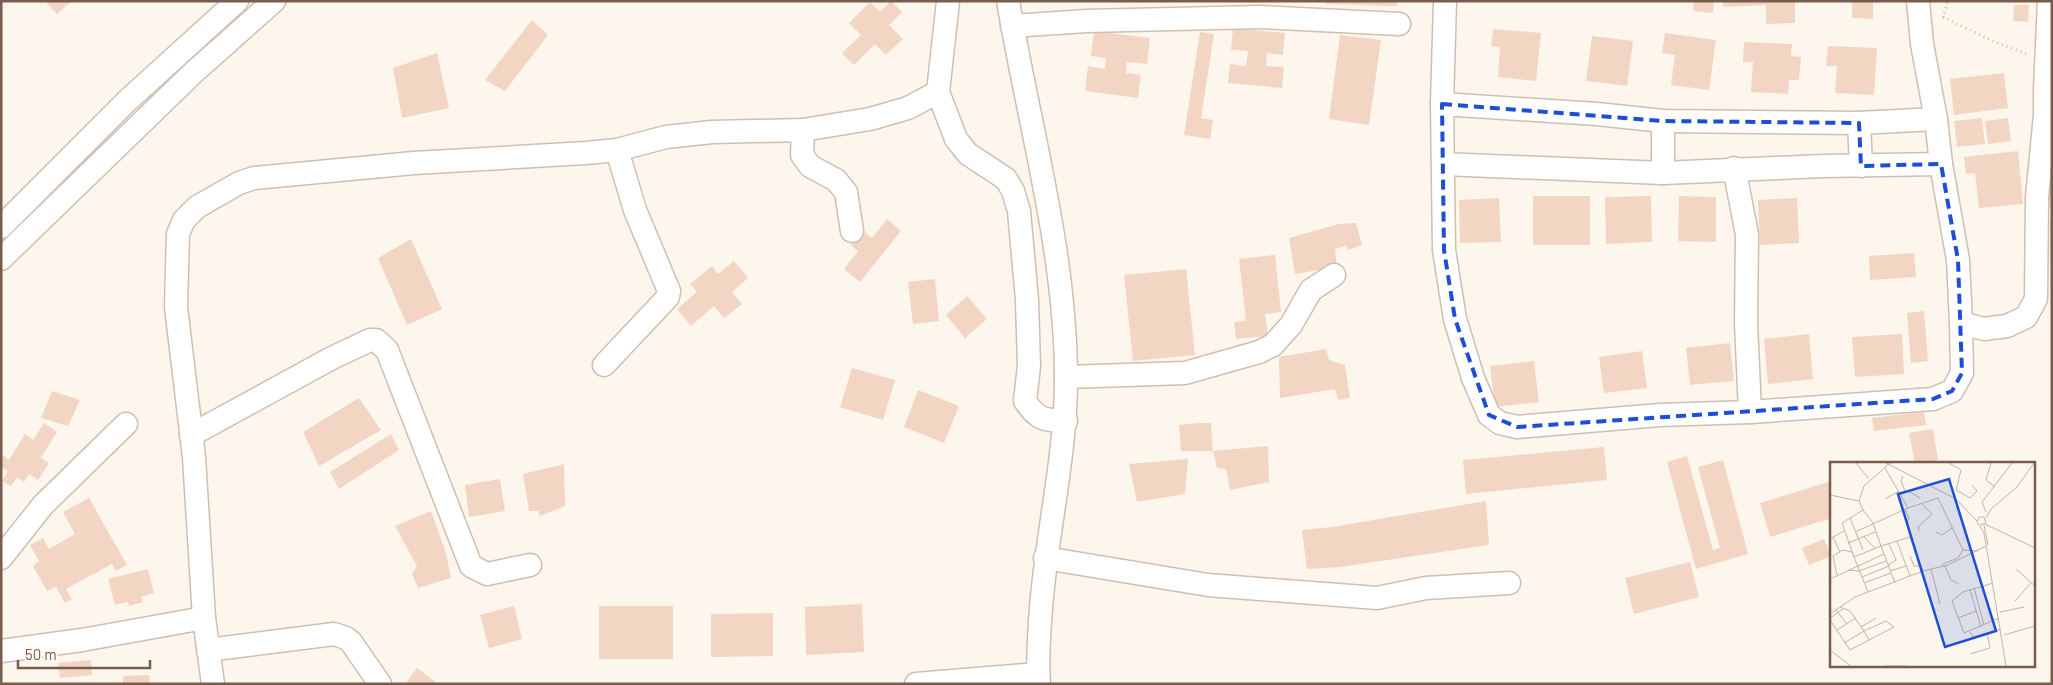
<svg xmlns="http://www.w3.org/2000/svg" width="2053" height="685" font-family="Barlow,sans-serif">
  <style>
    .building { fill: #f3d5c3 }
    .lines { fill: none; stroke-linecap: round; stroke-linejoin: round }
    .minor-casing { stroke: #d1beb0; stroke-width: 25 }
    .path { stroke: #d9b8a5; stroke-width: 3; stroke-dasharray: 1 4; stroke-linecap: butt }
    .minor { stroke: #fff; stroke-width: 22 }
    .marked { fill: none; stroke: #1d4ed8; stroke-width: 4; stroke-dasharray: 10 6; stroke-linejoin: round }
    .inset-road { fill: none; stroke: #c5b3a7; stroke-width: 1 }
    .view { fill: #1d4ed8; fill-opacity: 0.15; stroke: #1d4ed8; stroke-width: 2.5 }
    .inset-edge { fill: none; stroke: #7a5c4d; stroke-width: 2.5 }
  </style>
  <rect width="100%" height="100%" fill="#fdf6ec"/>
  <g class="building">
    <path d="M45,1h27l-15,13z"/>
    <path d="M891,1l11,11 -13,13 14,14 -17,16 -11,-11 -21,21 -12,-12 19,-18 -12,-12 21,-21 10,10z"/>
    <path d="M1325,1h72v5l-72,-2z"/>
    <path d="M1694,1h20l-1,12 -20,-2z"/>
    <path d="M1723,1h72v22l-29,1v-19l-43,2z"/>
    <path d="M1852,1h21v18l-21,-1z"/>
    <path d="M2014,5h15l-1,17 -15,-1z"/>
    <path d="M532,20l16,15 -43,56 -20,-11z"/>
    <path d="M1233,28l52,5 -2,22 -16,-2 -1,13 18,1 -2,21 -54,-5 2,-19 16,2 2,-15 -17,-1z"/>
    <path d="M1493,29l48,4 -5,48 -38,-4 2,-30 -9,-1z"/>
    <path d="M1094,31l56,7 -3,26 -20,-2 -1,11 15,2 -3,23 -53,-7 3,-25 17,3 1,-11 -15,-2z"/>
    <path d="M1200,32l14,2 -13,84 12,2 -3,19 -26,-4z"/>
    <path d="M1665,33l51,7 -7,50 -38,-5 4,-30 -13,-2z"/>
    <path d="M1340,35l41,5 -12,85 -40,-6z"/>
    <path d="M1592,36l41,5 -6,45 -41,-5z"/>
    <path d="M1744,42l48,2 -1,12 10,1 -2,23h-10l-1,14 -37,-2 2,-30h-10z"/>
    <path d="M1828,46l49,2 -3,47 -39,-2 2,-27h-11z"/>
    <path d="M437,53l12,55 -47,10 -9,-50z"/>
    <path d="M2004,73l4,35 -54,7 -4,-36z"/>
    <path d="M1982,118l3,26 -28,3 -3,-26z"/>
    <path d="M2008,118l3,23 -23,3 -3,-23z"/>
    <path d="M2018,151l5,53 -44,4 -4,-35 -9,1 -2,-17z"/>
    <path d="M2049,172l3,1v35h-4z"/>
    <rect x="1533" y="196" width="57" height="49"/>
    <path d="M1651,196l1,46 -46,2 -1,-47z"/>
    <path d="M1679,196l37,1v45l-38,-1z"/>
    <path d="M1499,198l2,44 -41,1 -1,-43z"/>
    <path d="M1797,198l2,45 -39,2 -2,-45z"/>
    <path d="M887,219l14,12 -41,51 -16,-13 14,-18 -7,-6 12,-14 9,7z"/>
    <rect x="2050" y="220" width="2" height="39"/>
    <path d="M1356,223l6,22 -14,5 -5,-13 3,9 -11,3 2,18 -42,7 -6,-36 50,-14z"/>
    <path d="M411,239l31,70 -35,16 -29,-67z"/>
    <path d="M1914,253l2,24 -46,3 -1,-24z"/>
    <path d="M1275,255l6,57 -16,2 3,22 -32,3 -2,-17 12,-1 -7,-62z"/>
    <path d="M734,261l14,17 -16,14 10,12 -18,14 -10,-12 -23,20 -14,-17 20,-17 -7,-8 22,-18 6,8z"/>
    <path d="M1186,269l9,86 -62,6 -9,-86z"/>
    <path d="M935,279l4,42 -26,3 -5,-42z"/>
    <path d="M967,296l20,23 -22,19 -19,-23z"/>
    <path d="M1924,311l4,50 -17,2 -4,-50z"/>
    <path d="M1809,334l4,45 -45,5 -4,-45z"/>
    <path d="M1902,334l2,40 -49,3 -3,-40z"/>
    <path d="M1730,343l4,38 -44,4 -4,-37z"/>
    <path d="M1326,349l3,11 16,5 5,33 -12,2 -3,-11 -55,9 -1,-41z"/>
    <path d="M1642,351l5,37 -43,5 -5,-36z"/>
    <path d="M1534,361l5,41 -44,5 -5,-41z"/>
    <path d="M852,368l43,12 -12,40 -43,-13z"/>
    <path d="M918,390l41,16 -15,37 -40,-16z"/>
    <path d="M52,391l28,9 -12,26 -27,-8z"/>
    <path d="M359,398l22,32 -62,36 -16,-34z"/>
    <path d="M1924,412l2,13 -52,6 -2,-13z"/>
    <path d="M44,423l13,9 -16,26 8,5 -11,17 -9,-6 -5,8 -7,-5 -6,9 -9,-5 6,-10 -7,-4v-13l8,6 16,-26 8,6z"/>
    <path d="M1199,423h12l2,28h-32l-2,-26z"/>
    <path d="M1933,429l5,31 -23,4 -6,-31z"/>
    <path d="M391,434l8,16 -60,39 -9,-17z"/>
    <path d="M1268,446l1,36 -39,8 -4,-21 -9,-1 -4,-17z"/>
    <path d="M1604,447l3,33 -141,14 -3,-34z"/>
    <path d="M1687,456l26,94 7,-2 -22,-81 25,-7 25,94 -52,15 -29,-107z"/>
    <path d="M1188,459l-3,35 -48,8 -8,-38z"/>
    <path d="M564,464l1,42 -25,10 -2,-5h-9l-6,-37z"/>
    <path d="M500,479l5,32 -36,6 -4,-32z"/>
    <path d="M1832,481v37l-62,19 -10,-34z"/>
    <path d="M89,498l38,67 -11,6 -4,-7 -46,25 6,10 -7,4 -9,-16 -9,4 -14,-25 6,-5 -9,-16 13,-7 6,11 26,-15 -12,-22z"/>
    <path d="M1486,501l3,44 -149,22 -33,2 -5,-39 30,-3z"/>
    <path d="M431,511l15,42 5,25 -33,10 -6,-14 5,-8 -22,-40z"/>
    <path d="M1824,539l7,17 -22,9 -7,-17z"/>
    <path d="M1690,562l9,35 -65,17 -9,-36z"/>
    <path d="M148,569l6,24 -13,4 2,5 -14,4 -1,-4 -13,3 -7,-26z"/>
    <path d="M862,604l2,48 -58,3 -1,-48z"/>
    <path d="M514,606l8,33 -33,9 -9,-33z"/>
    <rect x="599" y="606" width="74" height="53"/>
    <path d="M773,613v43l-62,1v-43z"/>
    <path d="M91,660l1,15 -32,3 -2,-15z"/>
    <path d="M417,668l21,16h-33z"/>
    <path d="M149,675l1,9h-27v-8z"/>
  </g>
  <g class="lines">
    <g class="minor-casing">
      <g id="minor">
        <path d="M948,1l-10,91 18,47 12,15 38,25 7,12 6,20 8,89 2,66 -4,35c13,19 18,19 41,20"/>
        <path d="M1008,1c21,125 58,250 58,378 0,77 -19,152 -25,229 -2,25 -4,51 -2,76"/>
        <path d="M1445,1l-3,103 2,146 11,69 18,59 16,37 11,8 17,4 143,-12 90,-3 183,-13 19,-8 10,-18 -1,-50 -3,-63 -17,-96 -5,-45 -14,-75 -4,-43"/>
        <path d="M1012,26l74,-5 174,-4 139,7"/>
        <path d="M1442,104l155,10 66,7 196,2 77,-4"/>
        <path d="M1663,121v52"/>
        <path d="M1859,123l2,43"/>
        <path d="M803,130l-1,25 8,11 26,14 10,12 6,39"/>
        <path d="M1443,164l220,9 160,-7 118,-2"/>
        <path d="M1734,168l13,66 -1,89 4,89"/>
        <path d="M1,227l127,-127 109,-99"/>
        <path d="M1,259l192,-186 81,-72"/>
        <path d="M1961,323l23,6 23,-3 19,-9 10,-18 1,-102 8,-82v-26l4,-88"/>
        <path d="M604,365l64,-68 1,-6 -34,-81 -18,-60"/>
        <path d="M1066,377l119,-4 74,-21 14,-7 18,-20 20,-35 23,-15"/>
        <path d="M191,435l141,-77 38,-18h6l11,10 84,216 16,8 43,-9"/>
        <path d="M1,558l42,-53 83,-81"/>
        <path d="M1045,558l163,27 169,13 49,-10 83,-5"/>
        <path d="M204,618l-10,-161 -18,-150 2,-73 6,-14 13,-13 42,-24 15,-5 160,-15 172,-10 31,-3 49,-13 46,-5 91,-2 67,-11 38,-11 30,-16"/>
        <path d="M208,650l126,-16 12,4 5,4 29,42"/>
        <path d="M1,651l81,-11 122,-22 9,66"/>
        <path d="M916,684l122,-10"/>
      </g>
    </g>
    <g class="path">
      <path d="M1943,17l52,25 32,12"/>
      <path d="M1943,18l5,-17"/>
    </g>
    <use href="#minor" class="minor"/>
  </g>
  <path class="marked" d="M1442,104l221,17 196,2 2,43 80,-2 17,96 4,113 -10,18 -19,8 -416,28 -28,-12 -34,-96 -11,-69z"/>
  <g transform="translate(1830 462)">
    <rect width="205" height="205" fill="#fdf6ec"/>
    <path class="inset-road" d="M26,1l13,16M56,1l70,36 21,22M119,1l12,7 -5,20 14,8 7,-7 -5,-6M161,1l-5,17 9,7M73,14l-2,5 4,10M70,31l8,-2 12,7M0,33l29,6M55,37l14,-8M78,46l30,-10 25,52M75,47l4,9 -2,5M33,48l10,13 8,23 29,-9 13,34M156,50l-4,-10 30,-39M20,56l13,32M156,56l5,-9 26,-22 17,-24M155,62l50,24M150,63l6,-2 -2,-6h-5l-2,5 7,11 22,133M154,63l4,20M89,69l-1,-4 14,-13 -11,-11M25,70l53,-24 -23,-40M106,70l6,3 10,-7M3,75l7,15M34,75l11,11M0,77l14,-8M67,79l13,35M18,81l27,-11M80,94l4,10h6M24,95l-12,-34 21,-13 -4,-9 5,-15 26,-23M58,103l8,-5 -7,-16M115,104l6,14 8,4M112,105l1,-3 15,-6 5,-8 15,1M101,107l9,35M186,107l19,17M18,108l11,1 27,-10M60,109l16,-5M7,113l-4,-19 10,-6 9,2M32,115l27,-11M0,117l54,-25M34,121l27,-10M163,121l-30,9 -11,9 12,32 35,-15M144,126l10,37M140,128l11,37M38,130l-14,-35 27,-11 14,37M185,139l16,-18M6,148l11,14M170,150l24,-5M0,152l25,-17 68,-26 25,-6 38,-19M0,156l13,-9M128,156l18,-7M0,158l20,30 44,-23 -8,-6 -22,10 -14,-20 -10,-4M31,165l15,-9M7,168l19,-12M140,170l3,5 28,-8M174,173l31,-9M14,181l20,-12 5,9M0,188l21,16M140,192l20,-6 -3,-15M56,204h21"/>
    <path class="view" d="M119,17l47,152 -51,16 -47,-153z"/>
    <rect width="205" height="205" class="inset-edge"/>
  </g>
  <rect width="2053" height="685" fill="none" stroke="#7a5c4d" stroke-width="5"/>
  <path d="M18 660v8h132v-8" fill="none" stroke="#7a5c4d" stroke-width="2.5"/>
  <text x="25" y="660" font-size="15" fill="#7a5c4d" stroke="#fffaf3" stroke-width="4" paint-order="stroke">50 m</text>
</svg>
